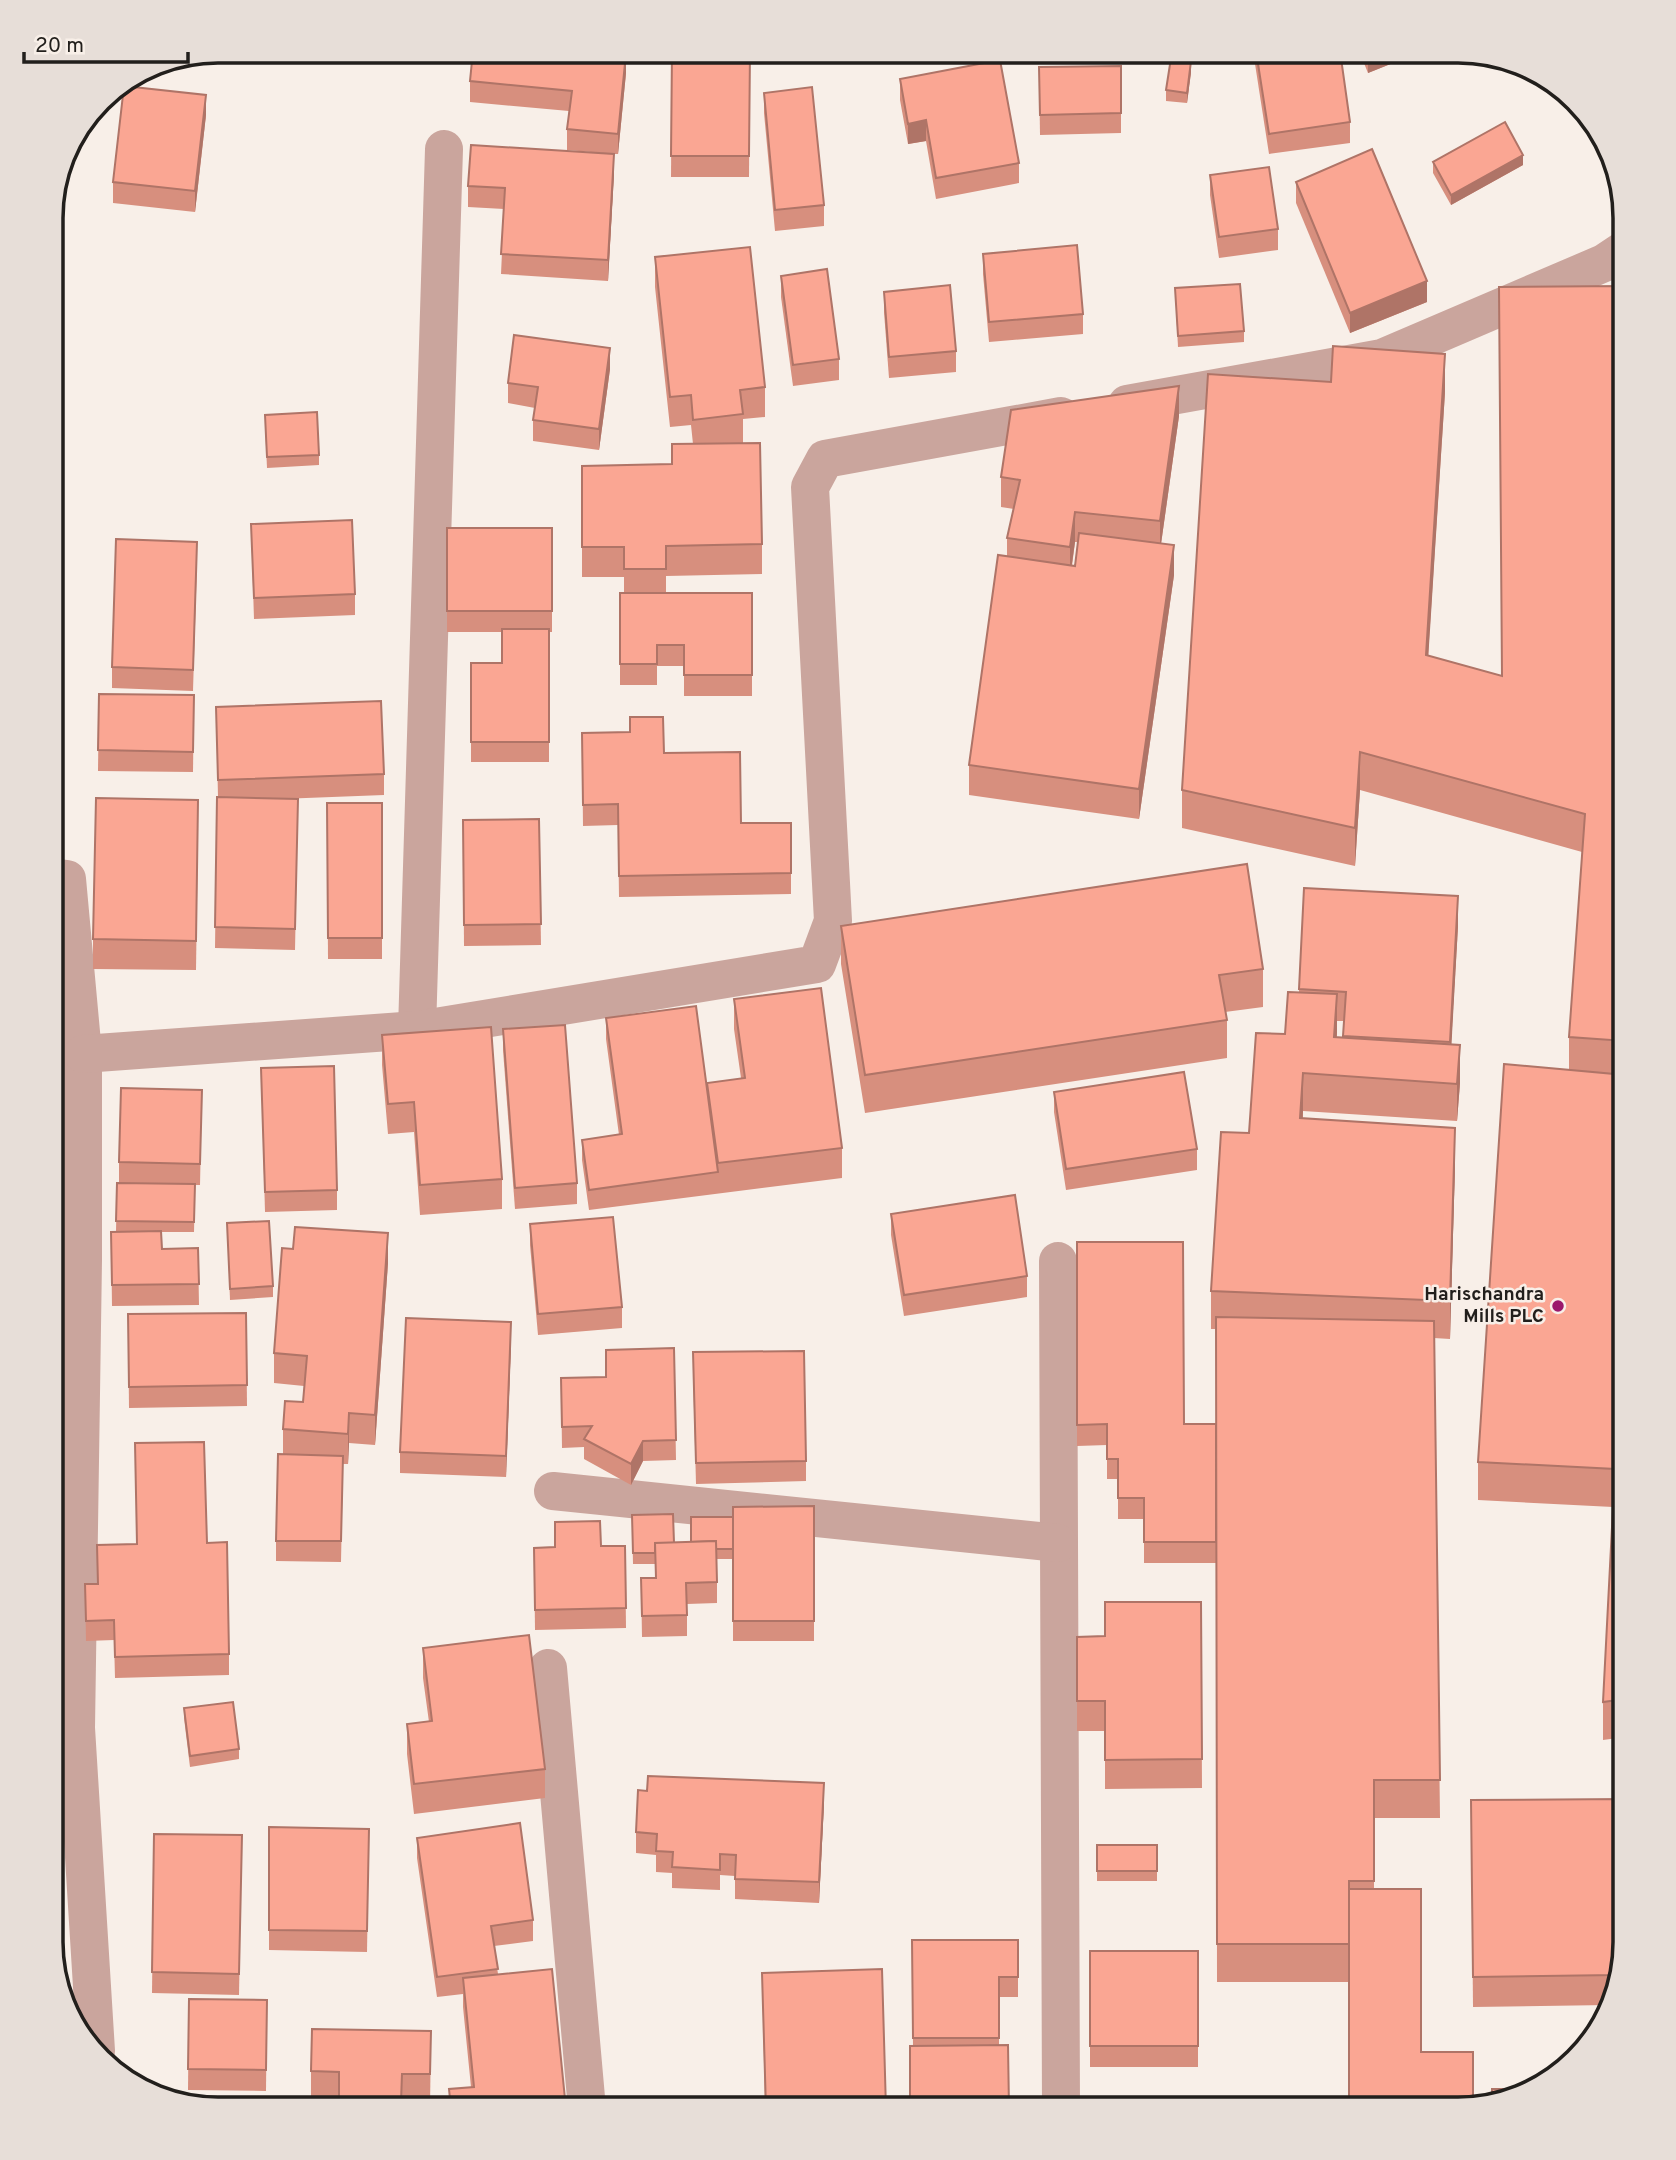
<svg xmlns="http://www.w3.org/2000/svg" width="1676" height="2160" font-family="Overpass,sans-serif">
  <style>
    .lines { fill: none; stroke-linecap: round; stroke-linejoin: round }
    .street { stroke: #caa59d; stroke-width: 38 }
    .wall { fill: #d78f7e; fill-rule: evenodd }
    .shaded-wall { fill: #af7467 }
    .building { fill: #faa693; stroke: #af7467; stroke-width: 2 }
    .poi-dot { fill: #9b186c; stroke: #f8efe8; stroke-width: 2.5 }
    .labels { text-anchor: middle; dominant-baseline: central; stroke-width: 5; stroke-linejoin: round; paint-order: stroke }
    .poi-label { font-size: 19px; font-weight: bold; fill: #221f1c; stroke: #f8efe8; text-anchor: end }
    .rim { fill: none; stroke: #221f1c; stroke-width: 3.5 }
  </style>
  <rect width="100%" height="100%" fill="#f8efe8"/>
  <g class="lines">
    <g class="street">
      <path d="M1127,404l255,-46 222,-95 21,-14"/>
      <path d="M51,877l16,2 16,175v206l-7,468 20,323"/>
      <path d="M417,1030l27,-881"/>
      <path d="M83,1054l334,-24 400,-66 16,-43 -23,-434 15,-28 236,-43"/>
      <path d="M1058,1261l3,848"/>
      <path d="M553,1491l505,52"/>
      <path d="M548,1668l39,441"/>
    </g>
  </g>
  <g class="wall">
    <path d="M672,51h78l-1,126h-78z"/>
    <path d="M1150,51h44l-1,7z"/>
    <path d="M1253,51h87l10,71v21l-81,11z"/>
    <path d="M1359,51h64l-55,22z"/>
    <path d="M1121,66v67l-81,2 -1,-68z"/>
    <path d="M1191,72l-4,31 -21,-2v-11z"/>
    <path d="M626,73l-8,81h-4v20l-6,107 -107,-7 3,-65 -36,-2v-21l135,-33 -36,-3v-21l2,-18 -99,-9v-21z"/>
    <path d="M900,79l119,84v20l-83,16 -10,-58 -18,3 -8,-44z"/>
    <path d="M764,93l60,112v21l-49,5 -11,-118z"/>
    <path d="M206,115l-11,97 -82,-9v-21z"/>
    <path d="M1433,162l90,3 -72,40 -18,-32z"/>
    <path d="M1210,175l68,54v21l-59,8 -9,-63z"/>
    <path d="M1296,182l131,120 -77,31 -54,-130z"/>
    <path d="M983,254l100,60v20l-94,8 -6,-68z"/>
    <path d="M655,257l110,130v30l-22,2v25l19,100v30l-96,2v17h86v103h-68v-30h-27v19h-37v-92h4v-16h-42v-111l90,-2 21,-20 -2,-19 -21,2 -15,-140z"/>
    <path d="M781,276l58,83v21l-46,6 -12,-89z"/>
    <path d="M1625,286v1451l-22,3v-38l10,-195 -135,-7v-38l91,-393v-32l13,-185 -222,-62 -5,76 -173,-38v-38l263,-398 -17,264 74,20z"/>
    <path d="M1175,288l69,43v11l-66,5z"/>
    <path d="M884,292l72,59v21l-67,6 -5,-66z"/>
    <path d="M610,369l-11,81 -66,-9v-21l2,-12 -27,-5v-20z"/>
    <path d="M1179,416l-18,128 13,31 -35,244 -170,-24v-30l38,-208v-19l7,-29 -13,-2v-30zM1075,542h3l-3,24h-3z"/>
    <path d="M265,425l54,30v10l-52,3z"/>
    <path d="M251,524l104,70v21l-101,4z"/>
    <path d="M447,528h105v104h-3v130h-78v-99h31v-31h-55z"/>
    <path d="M197,562l-4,129 -81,-3v-21z"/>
    <path d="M99,694l95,1 -1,77 -95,-1z"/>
    <path d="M216,707l168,67v21l-104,4h18l-3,151 -80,-2 2,-151h1z"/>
    <path d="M582,733l82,20 77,70h50v71l-172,3 -1,-72 -35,1z"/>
    <path d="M327,803h55v156h-54z"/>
    <path d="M539,819l2,126 -77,1 -1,-126z"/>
    <path d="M198,830l-2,140 -103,-1v-30z"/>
    <path d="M841,926l422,43v38l-38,5 2,8v38l-362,55 -24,-149z"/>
    <path d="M1458,926l-7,119 9,38 -3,38 -154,-10v7l152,48 -5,173 -16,-1 6,480h-66v71l47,163 -72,-70h-132l-1,-653h-5v-38l38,-158 36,-99 14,-42v-3zM1337,1021h7l-1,17 -6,-1z"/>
    <path d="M734,999l108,149v30l-253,32 -7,-50v-20l37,-5 -13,-96v-21l101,71 34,-11 -7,-49z"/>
    <path d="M503,1029l74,154v21l-62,5 -12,-159z"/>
    <path d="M382,1035l120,144v30l-82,6 -6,-83 -26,2 -6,-69z"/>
    <path d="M261,1068l76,122v20l-72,2z"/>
    <path d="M202,1090l-2,95h-5l-1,47h-33l1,17 36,-1 1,57 -87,1 -1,-74 5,-1 1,-48 2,-1v-20z"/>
    <path d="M1054,1092l143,57v21l-131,20 -12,-78z"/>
    <path d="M891,1214l136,62v21l-123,19 -13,-81z"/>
    <path d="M227,1223l46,63v11l-43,3z"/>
    <path d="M530,1224l92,83v21l-84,7 -8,-90z"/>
    <path d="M1077,1242l107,182h32v139h-72v-44h-26v-40h-11v-34l-30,1z"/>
    <path d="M293,1249l95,14 -13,182 -26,-2 -1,21h-5l-2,98 -65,-1v-20l7,-87v-25l20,-27 1,-16 -30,-3v-30z"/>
    <path d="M246,1313l1,93 -118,2 -1,-94z"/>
    <path d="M511,1342l-5,135 -106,-4v-21z"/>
    <path d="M674,1348l2,112 -33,1 -12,24 -47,-26v-12l-22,1 -1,-70 45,-1z"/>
    <path d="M693,1373l113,88v20l-110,3z"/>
    <path d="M814,1506v135h-81v-82h-16v44l-30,1v32l-45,1 -1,-59h15l-1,-14h-22l-1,-49 42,28 17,-1 42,-25z"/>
    <path d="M207,1543l22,111v21l-114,3 -1,-38 -28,1 -1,-57h13z"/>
    <path d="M601,1546h24l1,82 -91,2 -1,-82z"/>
    <path d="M1201,1602l1,186 -97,1v-58h-28v-94l28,-1z"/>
    <path d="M423,1648l122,121v29l-131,16 -7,-60v-30l22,-2 -6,-44z"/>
    <path d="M184,1708l55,41v10l-49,8 -6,-49z"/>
    <path d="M647,1791l177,13 -5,99 -84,-4v-23l-15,-1v15l-48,-2v-15l-16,-1v-17l-20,-2v-21z"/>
    <path d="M1471,1800l154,142 -17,63 -135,2z"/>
    <path d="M269,1827l100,2 -2,123 -98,-2z"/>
    <path d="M154,1834l88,1 -3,160 -87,-2z"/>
    <path d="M417,1838l116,82v21l-39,5 4,28 68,135h-117v-20l22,-2 -8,-80v-13l-26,3 -20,-139z"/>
    <rect x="1097" y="1845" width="60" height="36"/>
    <path d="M912,1940h106v57h-19v48l-86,1z"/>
    <rect x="1090" y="1951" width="108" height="116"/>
    <path d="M762,1973l124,136h-121z"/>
    <path d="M189,1999l78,1 -1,91 -78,-1z"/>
    <path d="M431,2031l-1,78 -119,-8v-30z"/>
  </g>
  <g class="shaded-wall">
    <path d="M1372,51h51l-55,22v-20z"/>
    <path d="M626,53v20l-8,81v-20z"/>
    <path d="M1191,61v11l-4,31v-10z"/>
    <path d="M206,95v20l-11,97v-21z"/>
    <path d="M926,120v21l-18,3v-20z"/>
    <path d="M614,154v20l-6,107v-21z"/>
    <path d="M1523,155v10l-72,40v-10z"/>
    <path d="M57,277v30l-6,81v-30z"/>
    <path d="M1427,281v21l-77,31v-20z"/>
    <path d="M610,348v21l-11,81v-21z"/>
    <path d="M1445,354v38l-19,301v-38z"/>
    <path d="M1179,386v30l-19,135v-30z"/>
    <path d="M1075,512v30l-5,35v-30z"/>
    <path d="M1174,545v30l-35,244v-30z"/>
    <path d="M1360,752v38l-5,76v-38z"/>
    <path d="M1458,896v30l-8,145v-29z"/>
    <path d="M1337,994v38l-3,43v-38z"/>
    <path d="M1460,1045v38l-3,38v-37z"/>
    <path d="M1303,1073v38l-3,45v-38z"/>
    <path d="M1455,1128v38l-5,173v-38z"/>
    <path d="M388,1233v30l-13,182v-30z"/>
    <path d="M511,1322v20l-5,135v-21z"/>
    <path d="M349,1413v30l-1,21v-30z"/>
    <path d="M643,1441v20l-12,24v-21z"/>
    <path d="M824,1783v21l-5,99v-21z"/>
  </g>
  <g class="building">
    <path d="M473,51h134l19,2 -8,81 -51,-5 5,-38 -102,-10z"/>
    <path d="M672,51h78l-1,105h-78z"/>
    <path d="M1256,51h84l10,71 -81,12z"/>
    <path d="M1171,58l20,3 -4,32 -21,-3z"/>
    <path d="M1000,60l19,103 -83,15 -10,-58 -18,4 -8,-45z"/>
    <path d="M1121,66v47l-81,2 -1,-48z"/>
    <path d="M124,86l82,9 -11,96 -82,-9z"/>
    <path d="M812,87l12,118 -49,5 -11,-117z"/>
    <path d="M1505,122l18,33 -72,40 -18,-33z"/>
    <path d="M471,145l143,9 -6,106 -107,-6 4,-66 -37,-2z"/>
    <path d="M1372,149l55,132 -77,32 -54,-131z"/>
    <path d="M1269,167l9,62 -59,8 -9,-62z"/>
    <path d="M1077,245l6,69 -94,8 -6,-68z"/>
    <path d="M750,247l15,140 -25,3 3,24 -50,6 -2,-25 -21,2 -15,-140z"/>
    <path d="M827,269l12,90 -46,6 -12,-89z"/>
    <path d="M51,277h6l-6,81z"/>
    <path d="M1240,284l4,47 -66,5 -3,-48z"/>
    <path d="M950,285l6,66 -67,6 -5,-65z"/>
    <path d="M1625,286v755l-56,-4 16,-223 -225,-62 -5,76 -173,-38 26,-416 123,8 2,-36 112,8 -19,301 76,21 -3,-389z"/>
    <path d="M514,335l96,13 -11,81 -66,-9 5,-33 -30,-4z"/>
    <path d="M1179,386l-19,135 -85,-9 -5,35 -63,-9 13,-58 -19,-3 10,-67z"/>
    <path d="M317,412l2,43 -52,2 -2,-42z"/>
    <path d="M760,443l2,101 -96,2v23h-42v-22h-42v-81l90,-2v-20z"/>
    <path d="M352,520l3,74 -101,4 -3,-74z"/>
    <rect x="447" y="528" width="105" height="83"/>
    <path d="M1079,533l95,12 -35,244 -170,-24 29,-210 77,11z"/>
    <path d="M116,539l81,3 -4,128 -81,-3z"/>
    <path d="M620,593h132v82h-68v-30h-27v19h-37z"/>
    <path d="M502,629h47v113h-78v-79h31z"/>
    <path d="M99,694l95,1 -1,57 -95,-2z"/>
    <path d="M381,701l3,73 -166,6 -2,-73z"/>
    <path d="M630,717h33l1,36 76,-1 1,71h50v50l-172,3 -1,-72 -35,1 -1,-72 48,-1z"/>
    <path d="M217,797l81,2 -3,130 -80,-2z"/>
    <path d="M96,798l102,2 -2,141 -103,-2z"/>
    <path d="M327,803h55v135h-54z"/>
    <path d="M539,819l2,105 -77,1 -1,-105z"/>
    <path d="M1247,864l16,105 -44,6 8,45 -362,55 -24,-149z"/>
    <path d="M1304,888l154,8 -8,146 -107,-6 3,-44 -47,-3z"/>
    <path d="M821,988l21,160 -124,15 -11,-80 38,-5 -11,-79z"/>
    <path d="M1288,992l49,2 -3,43 126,8 -3,39 -154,-11 -3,45 155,10 -5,173 -239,-10 10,-159 28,1 7,-100 29,1z"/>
    <path d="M696,1006l22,166 -129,18 -7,-50 40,-6 -16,-116z"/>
    <path d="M565,1025l12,158 -62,5 -12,-159z"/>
    <path d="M491,1027l11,152 -82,6 -6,-83 -26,2 -6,-69z"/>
    <path d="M1504,1064l121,11v624l-22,3 12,-233 -137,-7z"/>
    <path d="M334,1066l3,124 -72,2 -4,-124z"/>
    <path d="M1184,1072l13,77 -131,20 -12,-77z"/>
    <path d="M121,1088l81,2 -2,74 -81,-2z"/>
    <path d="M117,1183l78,1 -1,38 -78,-1z"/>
    <path d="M1015,1195l12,81 -123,19 -13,-81z"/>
    <path d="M613,1217l9,90 -84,7 -8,-90z"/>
    <path d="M269,1221l4,65 -43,3 -3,-66z"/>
    <path d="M295,1227l93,6 -13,182 -26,-2 -1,21 -65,-5 2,-28 18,1 4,-46 -33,-3 8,-105 11,1z"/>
    <path d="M161,1231l1,18 36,-1 1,36 -87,1 -1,-53z"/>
    <path d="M1077,1242h106l1,182h32v118h-72v-44h-26v-39h-11v-35l-30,1z"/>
    <path d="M246,1313l1,72 -118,2 -1,-73z"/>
    <path d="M1216,1317l218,4 6,459h-66v101h-25v63h-132z"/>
    <path d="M406,1318l105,4 -5,134 -106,-4z"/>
    <path d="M674,1348l2,92 -33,1 -12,23 -47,-25 8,-13 -30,1 -1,-49 45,-1v-27z"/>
    <path d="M804,1351l2,110 -110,2 -3,-111z"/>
    <path d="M204,1442l3,101 20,-1 2,112 -114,3 -1,-37 -28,1 -1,-37h13l-1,-39 40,-1 -2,-101z"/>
    <path d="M278,1454l65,2 -2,85h-65z"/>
    <path d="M814,1506v115h-81v-114z"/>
    <path d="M673,1514l1,29h-19v10h-22l-1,-38z"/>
    <path d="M691,1517h42v32h-17v-8l-25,1z"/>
    <path d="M600,1521l1,25h24l1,62 -91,2 -1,-62 21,-1v-25z"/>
    <path d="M716,1541l1,41 -31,1 1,32 -45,1 -1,-38h15l-1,-35z"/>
    <path d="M1105,1602h96l1,157 -97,1v-59h-28v-64l28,-1z"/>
    <path d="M529,1635l16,134 -131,15 -7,-60 25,-3 -9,-73z"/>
    <path d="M233,1702l6,47 -49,7 -6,-48z"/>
    <path d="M648,1776l176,7 -5,99 -84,-3 1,-24 -16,-1v16l-48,-3 1,-15 -17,-1 1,-17 -21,-2 2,-42 9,1z"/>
    <path d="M1625,1799v143l-9,33 -143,2 -2,-177z"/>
    <path d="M520,1823l13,97 -42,6 7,43 -61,8 -20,-139z"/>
    <path d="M269,1827l100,2 -2,102 -98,-1z"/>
    <path d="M154,1834l88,1 -3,139 -87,-2z"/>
    <rect x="1097" y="1845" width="60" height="26"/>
    <path d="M1349,1889h72v163h52v53l-15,4h-109z"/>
    <path d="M912,1940h106v37h-19v61h-86z"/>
    <rect x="1090" y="1951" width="108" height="95"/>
    <path d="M552,1969l14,140h-115l-2,-20 25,-2 -11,-109z"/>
    <path d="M882,1969l4,140h-120l-4,-136z"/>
    <path d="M189,1999l78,1 -1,70 -78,-1z"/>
    <path d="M312,2029l119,2 -1,43h-28l-1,28h29v7h-119v-8l28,1v-30l-28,-1z"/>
    <path d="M1008,2045l1,64h-99v-63z"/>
    <path d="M1492,2089h34l-34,10z"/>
    <path d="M208,2102l51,1v6h-41l-11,-2z"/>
  </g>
  <circle class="poi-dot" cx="1558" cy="1306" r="7"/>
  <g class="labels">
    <g class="poi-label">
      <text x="1544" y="1295">Harischandra<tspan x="1544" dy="22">Mills PLC</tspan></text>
    </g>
  </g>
  <path d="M0 0H1676V2160H0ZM218 63H1458A155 155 0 0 1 1613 218V1942A155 155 0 0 1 1458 2097H218A155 155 0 0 1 63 1942V218A155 155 0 0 1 218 63Z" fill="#e7ded8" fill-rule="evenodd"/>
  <path class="rim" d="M218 63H1458A155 155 0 0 1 1613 218V1942A155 155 0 0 1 1458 2097H218A155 155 0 0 1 63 1942V218A155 155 0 0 1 218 63Z"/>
  <path d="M24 52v10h164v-10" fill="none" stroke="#221f1c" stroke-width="3.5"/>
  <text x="35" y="52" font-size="21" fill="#221f1c" stroke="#f8efe8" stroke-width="5" paint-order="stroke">20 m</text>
</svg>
